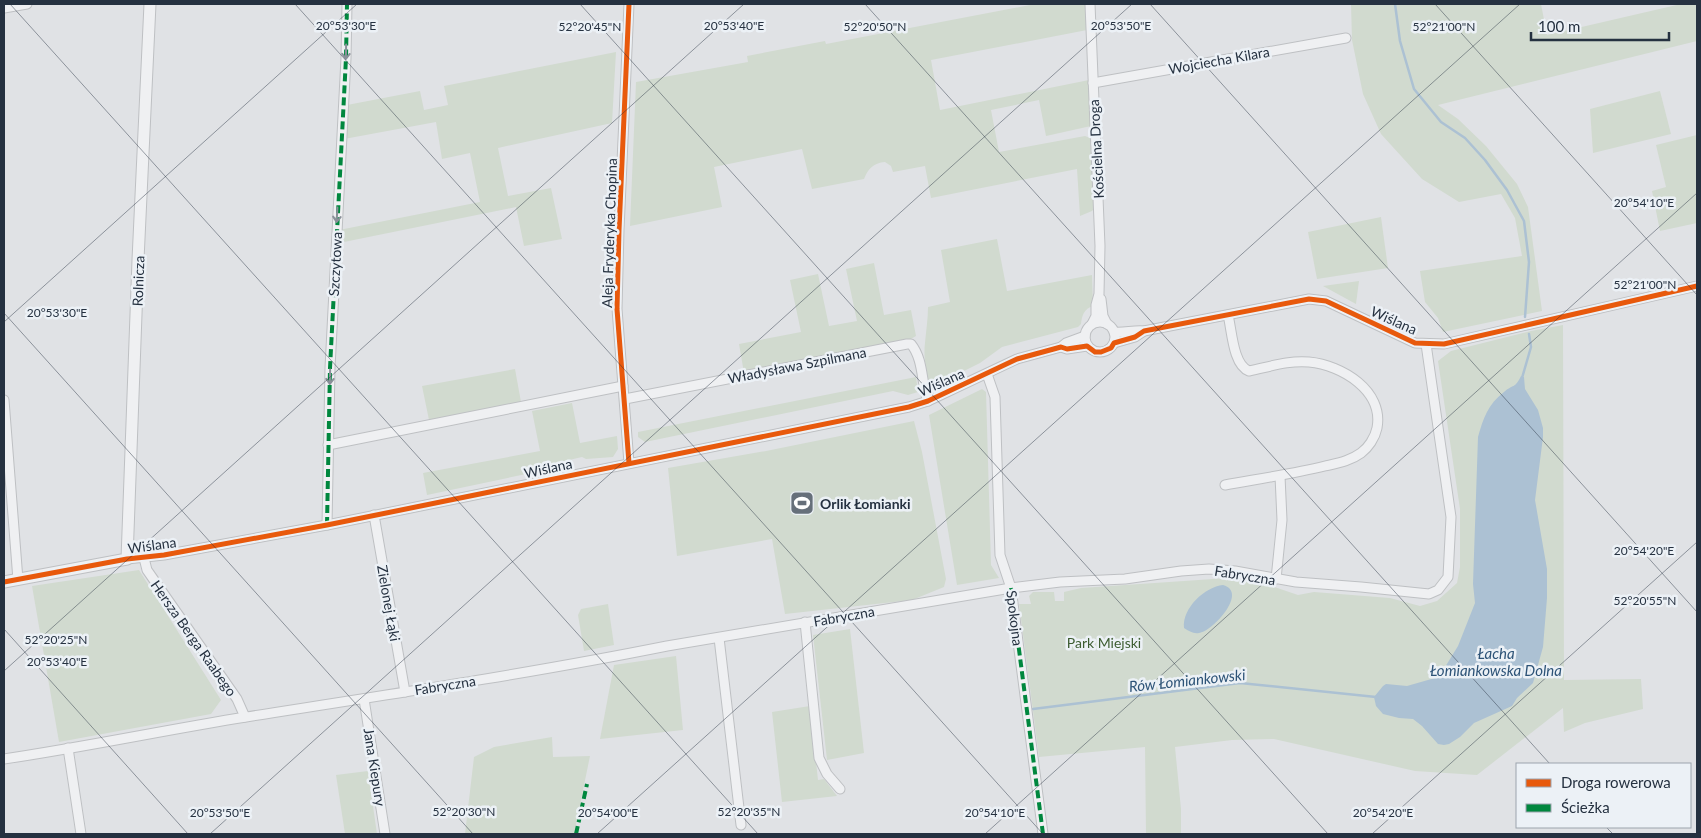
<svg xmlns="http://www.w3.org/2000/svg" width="1701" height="838" font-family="Lato,sans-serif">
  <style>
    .green { fill: #d1dacf }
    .water { fill: #acc1d3 }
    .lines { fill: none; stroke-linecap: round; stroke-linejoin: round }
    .stream { stroke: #acc1d3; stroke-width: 2.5 }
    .minor-casing { stroke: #bec0c3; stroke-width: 11 }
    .tertiary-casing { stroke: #bec0c3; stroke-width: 13 }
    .minor { stroke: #eff0f2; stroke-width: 9 }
    .tertiary { stroke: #eff0f2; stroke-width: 11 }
    .quiet { stroke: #00873e; stroke-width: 4; stroke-dasharray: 8 4; stroke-linecap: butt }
    .cycleway-casing { stroke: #ecf1f6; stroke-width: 8 }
    .cycleway { stroke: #e8590c; stroke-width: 5 }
    .oneway { stroke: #8a9099 }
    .ticks { fill: none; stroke: #253140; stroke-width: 1; stroke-opacity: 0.45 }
    .labels { text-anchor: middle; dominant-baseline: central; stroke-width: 5; stroke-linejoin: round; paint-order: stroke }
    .street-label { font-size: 14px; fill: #253140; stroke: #ecf1f6 }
    .poi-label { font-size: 14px; font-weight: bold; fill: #253140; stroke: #ecf1f6; text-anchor: start }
    .park-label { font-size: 14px; fill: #3d5d32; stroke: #ecf1f6 }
    .water-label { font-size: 15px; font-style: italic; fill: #2d5377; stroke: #ecf1f6 }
    .ticks-label { font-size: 12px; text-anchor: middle; fill: #253140; stroke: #ecf1f6; stroke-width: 5; stroke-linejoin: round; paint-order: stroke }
  </style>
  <rect width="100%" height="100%" fill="#e0e2e5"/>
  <g class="green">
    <path d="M1035,4h50l2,26 -156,30 9,50 149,-30 2,46 -45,10 -7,-36 -48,10 8,42 86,-16 5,2 4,71 -2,2 -12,5 -3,-47 -146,29 -6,-32 -32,6 -2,-6 -6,-4c-12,1 -17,7 -21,17l-52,10 -10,-40 -88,18 8,40 -92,19 6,-144 112,-20 -1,-6 78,-15 1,3z"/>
    <path d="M1351,4h190l6,31 134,-31h16v37l-259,64 20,14 28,27 31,38 11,23 14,104 -99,21 -5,-14 -13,-16 -5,-31 102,-15 -7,-38 -14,-24 -42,8 -37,-23 -41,-45 -18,-40 -11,-54z"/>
    <path d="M616,52l-4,71 -114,25 10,48 43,-8 11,51 -38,7 -8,-39 -177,36v-13l141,-28 -10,-49 -28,6 -6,-37 -92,17 3,-34 73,-14 4,19 24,-5 -4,-19z"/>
    <path d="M1660,91l11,43 -78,19 -3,-44z"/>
    <path d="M1697,135v88l-37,8 -8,-40 14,-4 -10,-42z"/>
    <path d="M1381,217l7,51 -71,11 -9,-47z"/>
    <path d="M997,239l10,52 85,-16 1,31c-9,3 -11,9 -12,18l-3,3 -76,20 -22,16 -50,25c-3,-14 -7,-30 -5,-45 1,-12 3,-24 3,-36l22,-5 -9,-52z"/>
    <path d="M874,263l10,52 27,-5 5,26 -7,4 -165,33 -5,-29 62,-12 -11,-52 28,-6 11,52 28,-5 -11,-52z"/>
    <path d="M1359,281l-3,23 -33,-18z"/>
    <path d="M1563,325l1,355 77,-1 2,30 -58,14 -21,9 -1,-24 -86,67 -62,-4 -141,-32 -42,1 -57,7 6,62v25h-35l-1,-87 -106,10 -20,-153h12l-2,-8 4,-4h21l1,9h9v-9l17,-4 147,-10 38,6 32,11 16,-3 76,6 30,8 17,-5 20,-18 3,-16v-58l-22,-148 13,-10 80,-20z"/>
    <path d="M515,369l6,33 -92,18 -7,-34z"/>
    <path d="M916,377l2,15 -10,3 -15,-4 -248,51 -7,-5v-5z"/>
    <path d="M982,389l4,3 5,173 8,13 -42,7 -28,-170z"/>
    <path d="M572,403l8,40 37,-7 1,13 -5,8 -27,2 -4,-2 -30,7 -21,9 -104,22 -4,-22 117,-22 -8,-40z"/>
    <path d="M914,421l8,31 24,127 -2,8 -32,13 -127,14 -13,-75 -95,17 -9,-88 98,-17z"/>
    <path d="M139,570l82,130 -10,14 -152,28 -27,-156z"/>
    <path d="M608,604l6,41 -30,6 -6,-36 3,-6z"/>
    <path d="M850,629l14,124 -37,7 -14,-125z"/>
    <path d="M676,656l7,74 -83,9 14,-74z"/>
    <path d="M810,706l8,74 6,-1 13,17 -55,6 -10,-90z"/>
    <path d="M552,737l1,20 37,-1 -16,78h-109l9,-77 20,-10z"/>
    <path d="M368,771l9,63h-32l-9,-59z"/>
  </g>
  <g class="water">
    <path d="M1521,376l3,1 1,12 13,21 5,18v9l-8,63 12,69v29l-4,49 -10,36 -16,15 -5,8 -38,17 -14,14 -11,7 -5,1 -6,-1 -16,-18 -9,-7 -14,-1 -16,-4 -7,-8 -2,-9 9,-11 3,-2 21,2 28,-8 7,-6 16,-26 17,-43 -2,-19 5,-147c5,-18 10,-33 26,-45 9,-8 11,-3 17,-16z"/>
    <path d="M1223,585c26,7 -11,47 -24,48 -6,1 -10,-2 -15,-5 -2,-20 21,-41 39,-43z"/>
  </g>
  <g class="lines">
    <g class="stream">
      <path d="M1395,4l5,37 14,48 27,33 24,16 20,22 22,30 17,31 5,41 -4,55"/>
      <path d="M1522,378l9,-31 -2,-13"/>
      <path d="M1033,709l207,-26 136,14"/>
    </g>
    <g class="minor-casing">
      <g id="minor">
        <path d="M629,4l-10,226 -2,79 12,154"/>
        <path d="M1090,4l10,242 -1,48 -3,11v11l-4,8"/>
        <path d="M4,8l23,-4"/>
        <path d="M1093,83l253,-45"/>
        <path d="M1101,299l2,17 4,8"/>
        <circle cx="1100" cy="337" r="15"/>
        <path d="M1114,332c10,1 20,-2 30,-1l165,-32 17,2 89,42 29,1 253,-58"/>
        <path d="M1114,343l21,-6 9,-6"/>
        <path d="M1061,347l6,2 20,-3"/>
        <path d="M987,374l8,23 5,158 11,33 32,246"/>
        <path d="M625,399l282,-55h4c13,16 10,39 17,57"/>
        <path d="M4,400l14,180"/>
        <path d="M328,445l295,-59"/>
        <path d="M1225,485c33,-6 67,-11 100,-19 13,-3 25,-5 36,-13 7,-5 14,-15 16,-25 7,-37 -35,-63 -68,-66 -20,-2 -40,5 -60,9 -16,-6 -17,-40 -21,-56"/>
        <path d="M374,515l31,177"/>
        <path d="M327,525l3,-157 16,-310 1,-54"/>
        <path d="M144,558l3,12 90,129 8,18"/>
        <path d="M127,559l37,-4 163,-30 582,-118 19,-6 89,-42 44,-12 5,-4 19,-7"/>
        <path d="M1276,579l6,-59 -2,-44"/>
        <path d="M805,622l14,136 8,16 13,15"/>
        <path d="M719,638l22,187"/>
        <path d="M364,699l21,135"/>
        <path d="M68,748l13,86"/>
        <path d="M4,759c81,-12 161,-29 242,-42 140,-22 281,-43 421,-71l344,-58 49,-6 65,-3 56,-8 28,-2 26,2 61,11 65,5 68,7 9,-4 10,-13 3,-60 -25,-173"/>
      </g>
    </g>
    <g class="tertiary-casing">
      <path id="tertiary" d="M4,582l123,-23 11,-299 12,-256"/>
    </g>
    <use href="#minor" class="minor"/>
    <use href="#tertiary" class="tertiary"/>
    <g class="quiet">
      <path d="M327,525l3,-157 16,-310 1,-54"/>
      <path d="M1011,588l32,246"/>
      <path d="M576,834l11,-50"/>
    </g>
    <g class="cycleway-casing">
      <g id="cycleway">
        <path d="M629,4l-10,226 -2,79 12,154"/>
        <path d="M4,582l123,-23 37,-4 163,-30 582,-118 19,-6 89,-42 44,-12 6,2 20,-3 8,6h6l10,-4 3,-5 21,-6 9,-6 165,-32 17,2 89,42 29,1 253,-58"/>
      </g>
    </g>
    <use href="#cycleway" class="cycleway"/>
  </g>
  <defs><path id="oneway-shaft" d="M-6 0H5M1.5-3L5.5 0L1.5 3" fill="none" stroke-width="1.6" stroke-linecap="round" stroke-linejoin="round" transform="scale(1.25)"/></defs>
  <g class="oneway">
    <use href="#oneway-shaft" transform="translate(346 52) rotate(91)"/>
    <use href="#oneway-shaft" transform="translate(337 215) rotate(93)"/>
    <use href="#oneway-shaft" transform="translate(330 377) rotate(91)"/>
  </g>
  <path class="ticks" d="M10,4l748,830M295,4l748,830M580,4l748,830M865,4l685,760M1150,4l547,608M1435,4l262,291M4,313l469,521M4,322l353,-318M4,629l184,205M4,671l740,-667M1606,827l7,7M210,834l922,-830M597,834l923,-830M985,834l712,-641M1372,834l325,-292"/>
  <defs>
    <g id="stadium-square" transform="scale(1.25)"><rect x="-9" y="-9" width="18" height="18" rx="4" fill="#666f7a" stroke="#ecf1f6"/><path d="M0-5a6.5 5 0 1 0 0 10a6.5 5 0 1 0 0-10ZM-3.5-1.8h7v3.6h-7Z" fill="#fff"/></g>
  </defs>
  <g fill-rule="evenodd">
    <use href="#stadium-square" x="802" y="503"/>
  </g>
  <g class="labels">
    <g class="street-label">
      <text transform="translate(1219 60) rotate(-10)">Wojciecha Kilara</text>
      <text transform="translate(1096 149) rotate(-93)">Kościelna Droga</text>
      <text transform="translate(609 233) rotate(-88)">Aleja Fryderyka Chopina</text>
      <text transform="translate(335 264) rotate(-87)">Szczytowa</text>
      <text transform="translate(138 281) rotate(-88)">Rolnicza</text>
      <text transform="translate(1394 320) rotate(24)">Wiślana</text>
      <text transform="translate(797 365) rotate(-11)">Władysława Szpilmana</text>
      <text transform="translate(941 382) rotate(-24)">Wiślana</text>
      <text transform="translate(548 468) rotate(-12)">Wiślana</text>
      <text transform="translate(152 545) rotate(-8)">Wiślana</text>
      <text transform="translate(1245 575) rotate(9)">Fabryczna</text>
      <text transform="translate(389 603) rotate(80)">Zielonej Łąki</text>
      <text transform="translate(844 616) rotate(-10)">Fabryczna</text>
      <text transform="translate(1015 618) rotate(83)">Spokojna</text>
      <text transform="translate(194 638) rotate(55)">Hersza Berga Raabego</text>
      <text transform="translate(445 685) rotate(-9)">Fabryczna</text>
      <text transform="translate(375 767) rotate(81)">Jana Kiepury</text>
    </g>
    <g class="poi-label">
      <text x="820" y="503">Orlik Łomianki</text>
    </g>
    <g class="park-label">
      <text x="1104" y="642">Park Miejski</text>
    </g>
    <g class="water-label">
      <text x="1496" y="653">Łacha<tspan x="1496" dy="17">Łomiankowska Dolna</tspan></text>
      <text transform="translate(1187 680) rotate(-6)">Rów Łomiankowski</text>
    </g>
  </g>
  <g class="ticks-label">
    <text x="346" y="30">20°53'30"E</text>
    <text x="734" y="30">20°53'40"E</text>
    <text x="1121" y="30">20°53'50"E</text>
    <text x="590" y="31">52°20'45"N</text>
    <text x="875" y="31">52°20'50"N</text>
    <text x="1444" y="31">52°21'00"N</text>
    <text x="1644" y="207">20°54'10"E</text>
    <text x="1645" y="289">52°21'00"N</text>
    <text x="57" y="317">20°53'30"E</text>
    <text x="1644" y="555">20°54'20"E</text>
    <text x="1645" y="605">52°20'55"N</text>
    <text x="56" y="644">52°20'25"N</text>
    <text x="57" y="666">20°53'40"E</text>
    <text x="464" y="816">52°20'30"N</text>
    <text x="749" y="816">52°20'35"N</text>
    <text x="220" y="817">20°53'50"E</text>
    <text x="608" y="817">20°54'00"E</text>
    <text x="995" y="817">20°54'10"E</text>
    <text x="1383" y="817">20°54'20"E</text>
  </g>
  <rect width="1701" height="838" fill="none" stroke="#253140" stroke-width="10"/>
  <rect x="1516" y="763" width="175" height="65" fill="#ecf1f6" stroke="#9ca4ad"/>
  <rect x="1526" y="779" width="25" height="8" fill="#e8590c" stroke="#9ca4ad"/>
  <text x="1561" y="788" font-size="15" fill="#253140">Droga rowerowa</text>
  <rect x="1526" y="804" width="25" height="8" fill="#00873e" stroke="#9ca4ad"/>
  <text x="1561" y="813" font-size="15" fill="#253140">Ścieżka</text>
  <path d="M1531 32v8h138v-8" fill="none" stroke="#253140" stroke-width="2.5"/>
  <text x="1538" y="32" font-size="15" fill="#253140" stroke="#ecf1f6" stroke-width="4" paint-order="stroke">100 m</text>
</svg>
